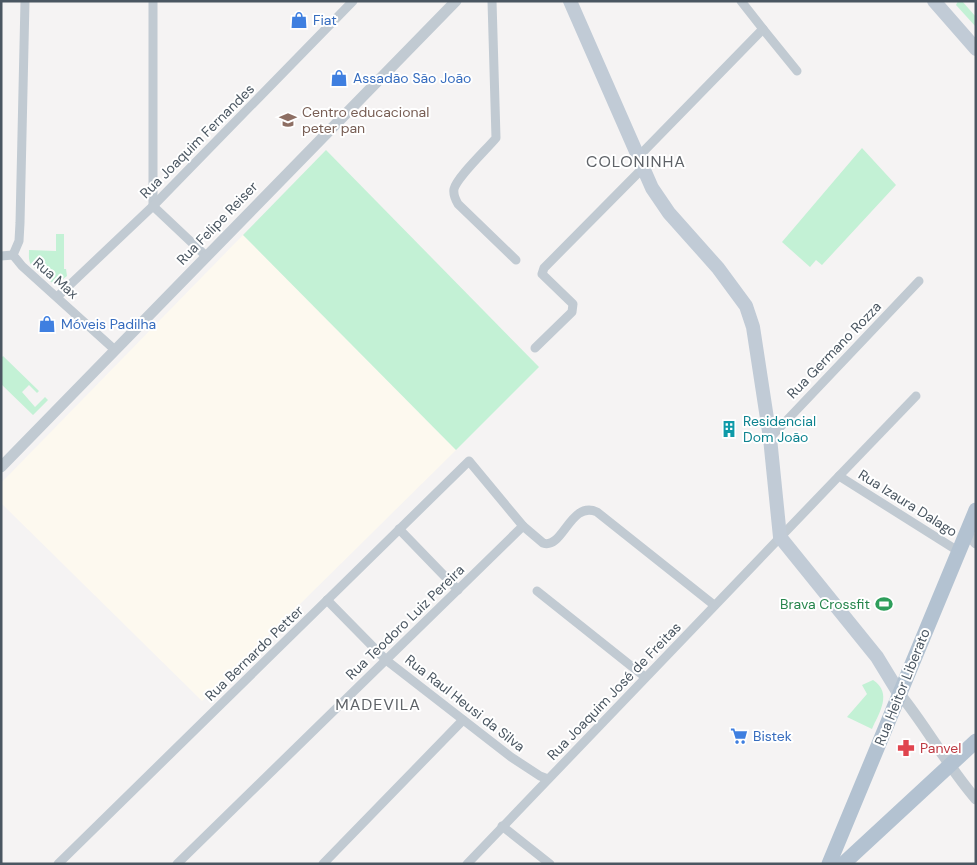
<svg xmlns="http://www.w3.org/2000/svg" width="977" height="865" font-family="'DM Sans',sans-serif">
  <style>
    .commercial { fill: #fdf9ef }
    .green { fill: #c3f1d5 }
    .lines { fill: none; stroke-linecap: round; stroke-linejoin: round }
    .minor { stroke: #c1cad2; stroke-width: 9 }
    .tertiary { stroke: #c1cad2; stroke-width: 11 }
    .secondary { stroke: #c1cbd6; stroke-width: 14 }
    .primary { stroke: #b3c2d1; stroke-width: 15 }
    .labels { text-anchor: middle; dominant-baseline: central; stroke-width: 4; stroke-linejoin: round; paint-order: stroke }
    .shop-label { font-size: 14px; fill: #366cbe; stroke: #fff; text-anchor: start }
    .education-label { font-size: 14px; fill: #785e54; stroke: #fff; text-anchor: start }
    .street-label { font-size: 14px; fill: #4a5661; stroke: #fff }
    .culture-label { font-size: 14px; fill: #0d838f; stroke: #fff; text-anchor: start }
    .leisure-label { font-size: 14px; fill: #27864d; stroke: #fff; text-anchor: end }
    .health-label { font-size: 14px; fill: #be3a42; stroke: #fff; text-anchor: start }
    .quarter-label { font-size: 16px; letter-spacing: 1px; fill: #5f6368; stroke: #fff }
  </style>
  <rect width="100%" height="100%" fill="#f5f3f3"/>
  <path class="commercial" d="M243,235l213,215 -254,251 -201,-198v-20z"/>
  <g class="green">
    <path d="M958,1h4l14,16v10l-20,-22z"/>
    <path d="M862,148l34,37 -74,80 -6,-5 -6,7 -28,-25z"/>
    <path d="M326,150l213,217 -83,83 -213,-215z"/>
    <path d="M56,234h8v35h2l1,7 -12,9 -23,-19c-4,-5 -3,-10 -3,-16l27,1z"/>
    <path d="M3,356l36,35 -2,2 -8,-8 -7,7 13,15 10,-10 3,3 -15,15 -32,-31v-26z"/>
    <path d="M873,680c20,13 6,33 -1,49l-25,-12 20,-23 -5,-9z"/>
  </g>
  <g class="lines">
    <g class="minor">
      <path d="M25,1l-5,222 -1,18 -6,14 9,11 93,84"/>
      <path d="M153,1v205l53,50"/>
      <path d="M492,1l4,137c-9,11 -39,39 -42,51 -1,6 1,10 4,15l58,56"/>
      <path d="M763,29l34,42"/>
      <path d="M638,157l125,-128 -22,-28"/>
      <path d="M1,256l12,-1"/>
      <path d="M57,297l96,-91 200,-205"/>
      <path d="M535,348l37,-36 1,-8 -31,-30 2,-6 99,-100"/>
      <path d="M770,438l149,-157"/>
      <path d="M839,476l77,-80"/>
      <path d="M399,529l59,61"/>
      <path d="M537,591l108,86"/>
      <path d="M327,600l59,60 125,97 29,19 8,3"/>
      <path d="M502,826l48,38"/>
      <path d="M58,864l411,-403 54,65 20,17c20,7 27,-43 54,-31l117,93"/>
      <path d="M177,864l346,-338"/>
      <path d="M323,864l140,-144"/>
      <path d="M467,864l372,-388 119,75"/>
    </g>
    <g class="tertiary">
      <path d="M1,467l455,-466"/>
      <path d="M966,532l10,11"/>
      <path d="M899,693c28,34 48,73 77,106"/>
    </g>
    <g class="secondary">
      <path d="M570,1l82,187 17,25 49,55 28,38 7,21 17,111 10,99 97,120 22,36"/>
      <path d="M934,1l42,48"/>
    </g>
    <g class="primary">
      <path d="M829,864l147,-354"/>
      <path d="M843,864l133,-123"/>
    </g>
  </g>
  <defs>
    <g id="shop-bare" transform="scale(1.35)"><path d="M-5-2.5h2.3a2.7 3.5 0 0 1 5.4 0H5L5.5 6h-11ZM-1.5-2.5h3a1.5 2.3 0 0 0-3 0Z" fill="#3f7fe0" stroke="#fff" stroke-width="2.5" paint-order="stroke"/></g>
    <g id="school-bare" transform="scale(1.35)"><path d="M0-5L7-2L0 1L-7-2ZM-4 1L0 2.5L4 1V4Q0 6-4 4Z" fill="#8d6e63" stroke="#fff" stroke-width="2.5" paint-order="stroke"/></g>
    <g id="building-bare" transform="scale(1.35)"><path d="M-4-6H4V6H1V3H-1V6H-4ZM-2.5-4.3h1.7v1.8h-1.7ZM.8-4.3h1.7v1.8H.8ZM-2.5-1h1.7V.8h-1.7ZM.8-1h1.7V.8H.8Z" fill="#0f9aa8" stroke="#fff" stroke-width="2.5" paint-order="stroke"/></g>
    <g id="stadium-bare" transform="scale(1.35)"><path d="M0-5a6.5 5 0 1 0 0 10a6.5 5 0 1 0 0-10ZM-3.5-1.8h7v3.6h-7Z" fill="#2e9e5b" stroke="#fff" stroke-width="2.5" paint-order="stroke"/></g>
    <g id="supermarket-bare" transform="scale(1.35)"><path d="M-6-5.5h2.5l.6 2H6L4.5 2H-2.5L-4.4-4H-6ZM-1.5 3.2a1.3 1.3 0 1 0 .1 0ZM3 3.2a1.3 1.3 0 1 0 .1 0Z" fill="#3f7fe0" stroke="#fff" stroke-width="2.5" paint-order="stroke"/></g>
    <g id="pharmacy-bare" transform="scale(1.35)"><path d="M-2-6h4v4h4v4h-4v4h-4v-4h-4v-4h4Z" fill="#e0444e" stroke="#fff" stroke-width="2.5" paint-order="stroke"/></g>
  </defs>
  <g fill-rule="evenodd">
    <use href="#shop-bare" x="299" y="20"/>
    <use href="#shop-bare" x="339" y="78"/>
    <use href="#school-bare" x="288" y="120"/>
    <use href="#shop-bare" x="47" y="324"/>
    <use href="#building-bare" x="729" y="429"/>
    <use href="#stadium-bare" x="884" y="604"/>
    <use href="#supermarket-bare" x="739" y="736"/>
    <use href="#pharmacy-bare" x="906" y="748"/>
  </g>
  <g class="labels">
    <g class="shop-label">
      <text x="313" y="20">Fiat</text>
      <text x="353" y="78">Assadão São João</text>
      <text x="61" y="324">Móveis Padilha</text>
      <text x="753" y="736">Bistek</text>
    </g>
    <g class="education-label">
      <text x="302" y="112">Centro educacional<tspan x="302" dy="16">peter pan</tspan></text>
    </g>
    <g class="street-label">
      <text transform="translate(197 141) rotate(-45)">Rua Joaquim Fernandes</text>
      <text transform="translate(217 223) rotate(-46)">Rua Felipe Reiser</text>
      <text transform="translate(56 278) rotate(41)">Rua Max</text>
      <text transform="translate(834 350) rotate(-46)">Rua Germano Rozza</text>
      <text transform="translate(908 503) rotate(32)">Rua Izaura Dalago</text>
      <text transform="translate(405 622) rotate(-44)">Rua Teodoro Luiz Pereira</text>
      <text transform="translate(254 653) rotate(-44)">Rua Bernardo Petter</text>
      <text transform="translate(902 687) rotate(-68)">Rua Heitor Liberato</text>
      <text transform="translate(614 691) rotate(-46)">Rua Joaquim José de Freitas</text>
      <text transform="translate(465 703) rotate(38)">Rua Raul Heusi da Silva</text>
    </g>
    <g class="culture-label">
      <text x="743" y="421">Residencial<tspan x="743" dy="16">Dom João</tspan></text>
    </g>
    <g class="leisure-label">
      <text x="870" y="604">Brava Crossfit</text>
    </g>
    <g class="health-label">
      <text x="920" y="748">Panvel</text>
    </g>
    <g class="quarter-label">
      <text x="636" y="161">COLONINHA</text>
      <text x="378" y="704">MADEVILA</text>
    </g>
  </g>
  <rect width="977" height="865" fill="none" stroke="#4a5661" stroke-width="5"/>
</svg>
